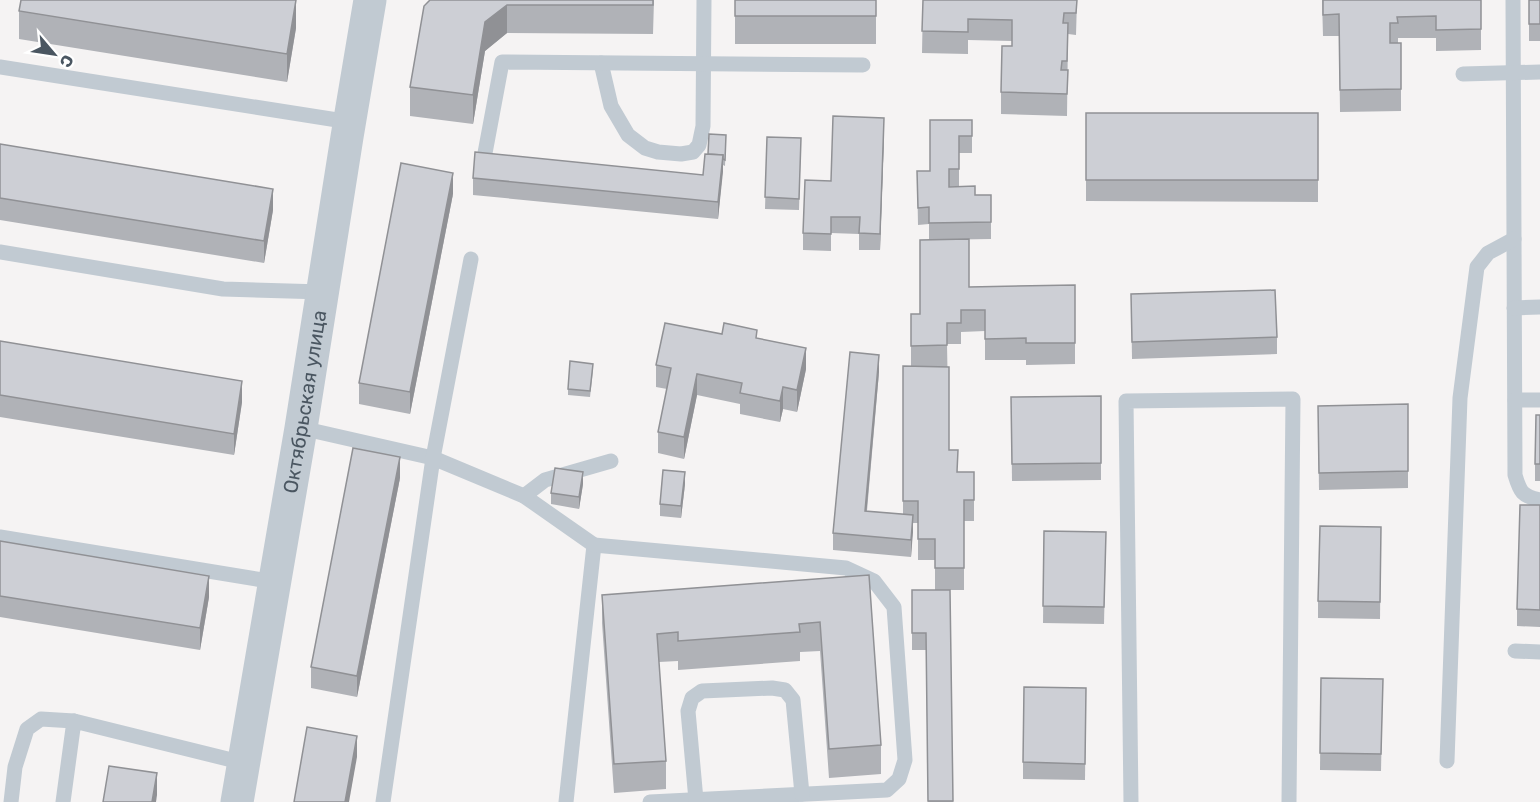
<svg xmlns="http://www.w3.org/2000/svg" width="1540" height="802" font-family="Rubik,sans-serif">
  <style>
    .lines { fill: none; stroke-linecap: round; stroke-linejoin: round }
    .service { stroke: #c1cad2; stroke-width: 15 }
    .tertiary { stroke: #c1cad2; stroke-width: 33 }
    .wall { fill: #b0b2b7 }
    .shaded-wall { fill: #909195 }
    .building { fill: #cdcfd5; stroke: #909195; stroke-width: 1.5 }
    .labels { text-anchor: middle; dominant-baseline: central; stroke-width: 5; stroke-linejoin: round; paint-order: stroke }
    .street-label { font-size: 20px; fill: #4a5661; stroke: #fff }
  </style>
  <rect width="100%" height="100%" fill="#f5f3f3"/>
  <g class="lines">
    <g class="service">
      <path d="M1513,0l2,475c5,17 7,21 25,25"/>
      <path d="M601,63l10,43 17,29 17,13 13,4 23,2 12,-2 6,-7 4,-19 1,-126"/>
      <path d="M0,67l350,55"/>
      <path d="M1463,74l77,-2"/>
      <path d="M485,153l17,-91 361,3"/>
      <path d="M0,252l223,37 100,3"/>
      <path d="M1514,308l26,-1"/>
      <path d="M1515,400h25"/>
      <path d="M301,428l132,30 91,38 70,49 -28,257"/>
      <path d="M524,496l21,-16 66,-19"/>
      <path d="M0,537l275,45"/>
      <path d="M594,545l252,23 28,13 20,26 11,153 -6,19 -12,11 -237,12"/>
      <path d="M1515,651l25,1"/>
      <path d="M1447,761l13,-363 17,-131 11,-14 26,-14"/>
      <path d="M696,800l-8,-89 4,-13 10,-7 70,-3 13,2 8,10 9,94"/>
      <path d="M11,802l4,-35 12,-38 14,-10 33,2"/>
      <path d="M63,802l11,-81 170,42"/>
      <path d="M383,802l50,-344 38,-199"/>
      <path d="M1131,802l-5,-401 167,-2 -4,403"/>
    </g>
    <path class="tertiary" id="s1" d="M237,802l64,-374 46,-291 23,-137"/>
  </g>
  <g class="wall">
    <path d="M654,0l-1,34 -146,-1 -22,18 -12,73 -63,-8v-29l14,-81z"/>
    <rect x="735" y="0" width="141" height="44"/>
    <path d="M923,0h154l-1,35 -8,-1 -1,82 -66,-2v-22l11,-46v-5l-44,-1v14l-46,-1z"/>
    <path d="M1322,0h159v50l-45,1v-13h-38v5h3v68l-61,1 -1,-76h-16z"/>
    <rect x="1529" y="0" width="11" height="41"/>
    <path d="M19,11l277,17 -9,54 -268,-43z"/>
    <path d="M1086,113h232v89l-232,-1z"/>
    <path d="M972,120v33h-13v33l-10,1 26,8h16v44l-62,1v-16l-11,1 -1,-54h13z"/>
    <path d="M726,135l-1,31 -2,-1 -5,54 -245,-24v-17l230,-3 5,-21z"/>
    <path d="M884,135l-4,115h-21v-16l-28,-1v18l-28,-1v-17l28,-52z"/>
    <path d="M767,137l34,1 -2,72 -34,-1z"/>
    <path d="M0,144l273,66 -9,53 -264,-43z"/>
    <path d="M453,194l-43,220 -51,-10v-21z"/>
    <path d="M1075,285v79l-49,1v-5h-41v-29l-24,1v12h-14l2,106 9,22h16v49h-10v69h-29v-30h-17v-37h-5l-2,34 -78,-7v-17l46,-161 -12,139 36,3v-148h8v-52h9l49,-27z"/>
    <path d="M1131,294l146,43v17l-145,5z"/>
    <path d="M722,334l35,4 49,31 -9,43 -14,-3 -3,13 -40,-8v-10l-43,-9 -13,64 -26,-6v-21l9,-43 -11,-2v-22z"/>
    <path d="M0,341l242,61 -8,53 -234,-38z"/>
    <path d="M593,370l-3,27 -22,-2v-6z"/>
    <path d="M1101,396v84l-89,1 -1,-84z"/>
    <path d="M1408,404v84l-89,2 -1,-84z"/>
    <path d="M1540,415v66h-5v-17z"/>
    <path d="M400,478l-43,219 -46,-9v-21z"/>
    <path d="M583,484l-4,25 -28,-5v-11z"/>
    <path d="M685,484l-4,34 -21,-2v-12z"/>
    <path d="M1540,505v122l-23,-1v-17z"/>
    <path d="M1381,527l-1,92 -62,-1v-17z"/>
    <path d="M1044,531l62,1 -2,92 -61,-1z"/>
    <path d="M0,541l209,56 -9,53 -200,-33z"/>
    <path d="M869,575l12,170v29l-52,4 -9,-127 -20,1v9l-122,9v-9l-19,1 7,99v28l-52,4 -12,-170v-28z"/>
    <path d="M912,590h38l3,212h-25l-2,-152h-14z"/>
    <path d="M1321,678l62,1 -2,92 -61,-1z"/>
    <path d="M1086,688l-1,92 -62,-1v-17z"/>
  </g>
  <g class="shaded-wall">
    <path d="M296,0v28l-9,54v-28z"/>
    <path d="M507,5v28l-22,18 -12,73v-29l12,-73z"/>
    <path d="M884,118v17l-4,115v-16z"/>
    <path d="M723,155v17l-5,47v-17z"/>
    <path d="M453,173v21l-43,220v-22z"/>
    <path d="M273,189v21l-9,53v-22z"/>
    <path d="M806,348v21l-9,43v-22z"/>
    <path d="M879,355v17l-14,156v-17z"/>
    <path d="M697,374v21l-13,64v-22z"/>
    <path d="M242,381v21l-8,53v-21z"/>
    <path d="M783,387v22l-3,13v-21z"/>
    <path d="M400,457v21l-43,219v-21z"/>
    <path d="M583,472v12l-4,25v-12z"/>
    <path d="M685,472v12l-4,34v-12z"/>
    <path d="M913,515v17l-2,25v-17z"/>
    <path d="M209,576v21l-9,53v-22z"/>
    <path d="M357,736v21l-8,45h-4z"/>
    <path d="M157,773v22l-1,7h-4z"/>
  </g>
  <g class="building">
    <path d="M21,0h275l-9,54 -268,-43z"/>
    <path d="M430,0h223v5h-146l-22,17 -12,73 -63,-8 14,-81z"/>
    <rect x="735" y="0" width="141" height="16"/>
    <path d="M923,0h154l-1,13h-12l-1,10h5l-1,38h-5l-1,9h7l-1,24 -66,-2 1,-46h10v-26l-44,-1v13l-46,-1z"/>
    <path d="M1323,0h158v29l-45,1v-14l-39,1 1,6h-8v20h11v46l-61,1 -1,-76 -16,1z"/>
    <rect x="1529" y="0" width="11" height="24"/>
    <rect x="1086" y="113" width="232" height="67"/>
    <path d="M833,116l51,2 -4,116 -21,-1 1,-16h-29v17l-28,-1 2,-53 26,1z"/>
    <path d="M930,120h42v16h-13v33h-10v18l26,-1v9h16v27l-62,1v-16l-11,1 -1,-37h13z"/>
    <path d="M709,134l17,1 -1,25 -2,-1v-4l-15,-1z"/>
    <path d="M767,137l34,1 -2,61 -34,-2z"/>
    <path d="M0,144l273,45 -9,52 -264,-43z"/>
    <path d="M475,152l228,23 2,-21 18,1 -5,47 -245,-24z"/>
    <path d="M401,163l52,10 -43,219 -51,-9z"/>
    <path d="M969,239v48l106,-2v58h-49v-5l-41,1v-29h-24v13h-14v22l-36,1v-32h9v-74z"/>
    <path d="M1275,290l2,47 -145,5 -1,-48z"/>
    <path d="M665,323l57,11 2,-11 33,7 -1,8 50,10 -9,42 -14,-3 -3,14 -40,-8 2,-10 -45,-9 -13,63 -26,-5 13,-64 -15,-3z"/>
    <path d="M0,341l242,40 -8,53 -234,-39z"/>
    <path d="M850,352l29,3 -14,156 48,4 -2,25 -78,-7z"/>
    <path d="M570,361l23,3 -3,27 -22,-2z"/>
    <path d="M903,366l46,1v83h9l-1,22h17v28h-10v68h-29v-29h-17v-38h-15z"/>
    <path d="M1101,396v67l-89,1 -1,-67z"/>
    <path d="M1408,404v67l-89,2 -1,-67z"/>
    <path d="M1536,415h4v49h-5z"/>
    <path d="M353,448l47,9 -43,219 -46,-9z"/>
    <path d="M555,468l28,4 -4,25 -28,-4z"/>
    <path d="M663,470l22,2 -4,34 -21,-2z"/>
    <path d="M1520,505h20v105l-23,-1z"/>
    <path d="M1320,526l61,1 -1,75 -62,-1z"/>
    <path d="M1044,531l62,1 -2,75 -61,-1z"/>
    <path d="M0,541l209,35 -9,52 -200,-32z"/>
    <path d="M869,575l12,170 -52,4 -9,-127 -21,2 1,8 -122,9v-9l-21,2 9,127 -52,3 -12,-169z"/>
    <path d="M912,590h38l3,211h-25l-2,-168h-14z"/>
    <path d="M1321,678l62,1 -2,75 -61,-1z"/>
    <path d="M1024,687l62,1 -1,76 -62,-2z"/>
    <path d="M307,727l50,9 -12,66h-51z"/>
    <path d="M109,766l48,7 -5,29h-49z"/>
  </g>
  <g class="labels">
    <g class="street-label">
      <text stroke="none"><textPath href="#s1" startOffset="406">Октябрьская улица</textPath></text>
    </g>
  </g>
  <g transform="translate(54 54) rotate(119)" stroke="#ffffff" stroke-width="4.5" paint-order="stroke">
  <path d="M0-4.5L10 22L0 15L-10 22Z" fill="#4a5661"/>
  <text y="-9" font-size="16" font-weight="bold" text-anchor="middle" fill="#4a5661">С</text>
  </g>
</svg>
